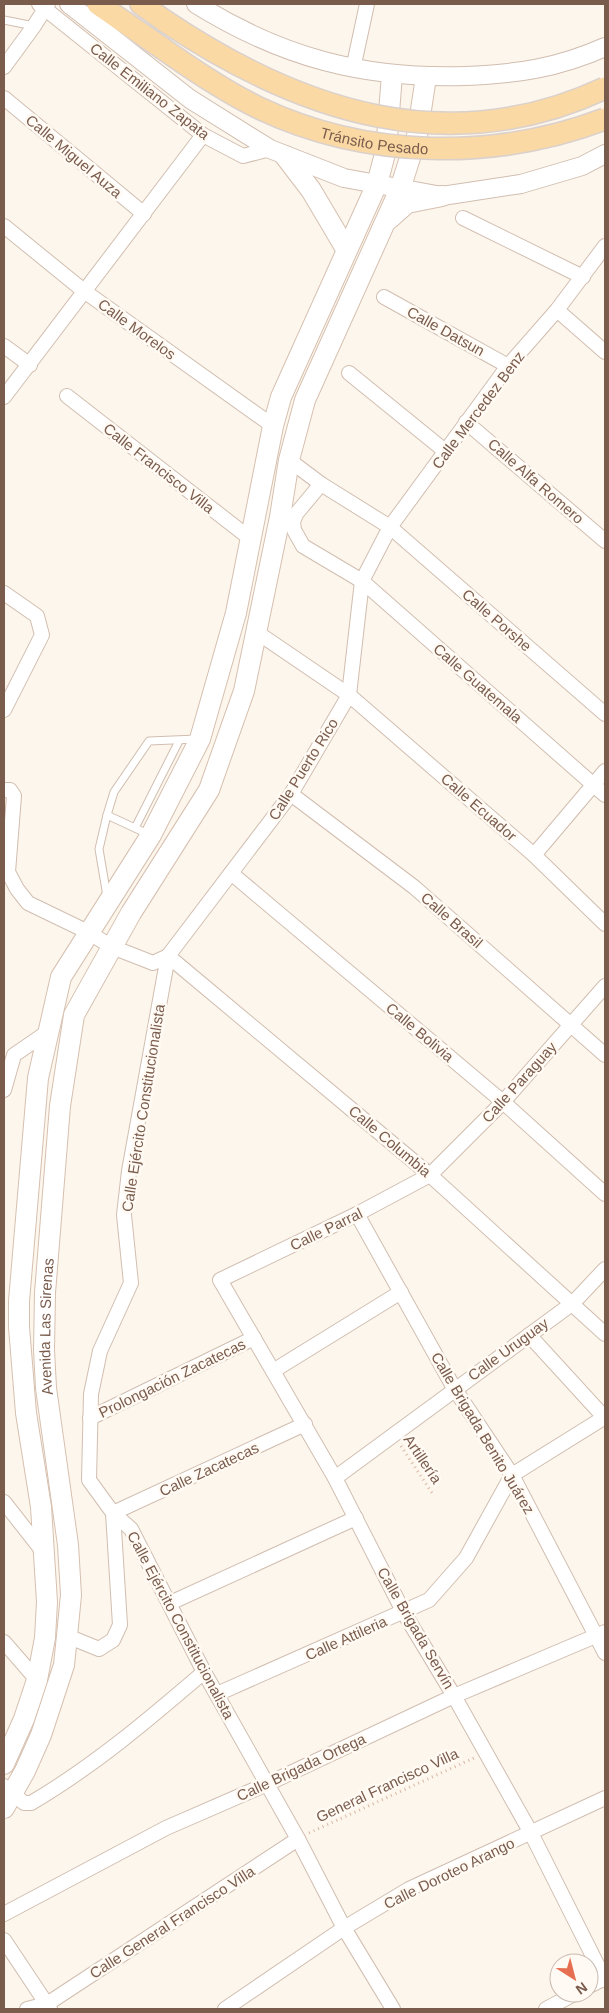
<svg xmlns="http://www.w3.org/2000/svg" width="609" height="2013" font-family="Arial,sans-serif">
  <style>
    .lines { fill: none; stroke-linecap: round; stroke-linejoin: round }
    .service-casing { stroke: #d1beb0; stroke-width: 9 }
    .minor-casing { stroke: #d1beb0; stroke-width: 16 }
    .tertiary-casing { stroke: #d1beb0; stroke-width: 20 }
    .secondary-casing { stroke: #d6c0b0; stroke-width: 22 }
    .primary-casing { stroke: #dad1cd; stroke-width: 24 }
    .path { stroke: #d9b8a5; stroke-width: 3; stroke-dasharray: 1 4; stroke-linecap: butt }
    .service { stroke: #fff; stroke-width: 7 }
    .minor { stroke: #fff; stroke-width: 14 }
    .tertiary { stroke: #fff; stroke-width: 18 }
    .secondary { stroke: #fff; stroke-width: 20 }
    .primary { stroke: #fbd9a5; stroke-width: 21 }
    .primary-bridge-casing { stroke: #dad1cd; stroke-width: 24; stroke-linecap: butt }
    .primary-bridge { stroke: #fbd9a5; stroke-width: 21 }
    .labels { text-anchor: middle; dominant-baseline: central; stroke-width: 5; stroke-linejoin: round; paint-order: stroke }
    .street-label { font-size: 15px; fill: #7a5c4d; stroke: #fffaf3 }
  </style>
  <rect width="100%" height="100%" fill="#fdf6ec"/>
  <g class="lines">
    <g class="service-casing">
      <g id="service">
        <path d="M4,20l30,6"/>
        <path d="M107,815l43,20"/>
        <path d="M135,828l44,-87"/>
        <path d="M107,896l-8,-47 8,-34 7,-23 35,-51 48,-2"/>
      </g>
    </g>
    <g class="minor-casing">
      <g id="minor">
        <path d="M39,4l164,131 40,21 27,-7"/>
        <path d="M4,67l30,-41 14,-22"/>
        <path d="M353,69l14,-65"/>
        <path d="M4,98l140,116"/>
        <path d="M463,218l120,59"/>
        <path d="M4,226l80,65 189,135"/>
        <path d="M384,297l124,69"/>
        <path d="M557,310l48,42"/>
        <path d="M4,346l26,19"/>
        <path d="M349,373l96,78"/>
        <path d="M67,396l185,144"/>
        <path d="M4,397l199,-262"/>
        <path d="M466,422l139,119"/>
        <path d="M289,460l32,24 69,43 215,187"/>
        <path d="M321,484l-25,30 -3,8 1,8 9,16 59,35 243,214"/>
        <path d="M4,593l33,23 5,19 -38,75"/>
        <path d="M255,631l94,64 185,160 71,69"/>
        <path d="M4,790h6l4,6 -6,76 9,17 11,14 60,29 24,15 36,14 5,2 15,-7"/>
        <path d="M291,794l123,93 191,168"/>
        <path d="M534,855l71,-84"/>
        <path d="M231,873l272,229 102,92"/>
        <path d="M168,956l262,219 175,159"/>
        <path d="M605,986l-102,116 -73,73 -73,39 -137,66 115,198 69,135 50,83 77,137 74,147"/>
        <path d="M4,1090l10,-35 35,-24"/>
        <path d="M357,1214l97,174 58,87 93,178"/>
        <path d="M529,1335l76,83"/>
        <path d="M273,1371l128,-79"/>
        <path d="M90,1418l164,-80"/>
        <path d="M335,1478l238,-175 32,-34"/>
        <path d="M4,1502l40,51"/>
        <path d="M170,1603l186,-85"/>
        <path d="M67,1636l32,13 14,-9 7,-15 -7,-112 192,-89"/>
        <path d="M4,1642l33,38"/>
        <path d="M217,1694l212,-94 37,-42 46,-83 93,-58"/>
        <path d="M4,1786l20,17h7c63,-37 117,-83 173,-131"/>
        <path d="M4,1914l162,-86 101,-44 187,-88 151,-64"/>
        <path d="M4,1940l46,69"/>
        <path d="M589,1986l16,-8"/>
        <path d="M27,2009l20,-5 251,-165"/>
        <path d="M225,2009l119,-81 65,-39 196,-91"/>
        <path d="M393,2009l-49,-81 -46,-89 -94,-167 -73,-143 -18,-16 -24,-33 2,-86 9,-43 31,-68 -7,-68 5,-44 39,-215 123,-162 58,-99 13,-114 28,-54 118,-161 49,-56 48,-64"/>
        <path d="M546,2009l30,-16"/>
      </g>
    </g>
    <g class="tertiary-casing">
      <g id="tertiary">
        <path d="M69,4l121,95 80,50 74,29 98,18 79,-12 61,-18 23,-12"/>
        <path d="M196,4c87,54 168,75 269,72 52,-2 93,-8 140,-29"/>
      </g>
    </g>
    <g class="secondary-casing">
      <g id="secondary">
        <path d="M285,156l26,34 35,59"/>
        <path d="M389,219l18,-16 35,-7"/>
        <path d="M4,1764l20,-45 13,-39 8,-42 2,-36 -6,-95 -15,-94 -7,-86v-26l19,-223 23,-101 90,-142 49,-96 36,-126 37,-187 8,-29 96,-213 9,-34 6,-75"/>
        <path id="s1" d="M4,1808l21,-37 16,-36 23,-70 3,-29 4,-41 -3,-50 -22,-157 -2,-38 1,-57 15,-187 14,-91 57,-102 78,-123 35,-99 36,-174 9,-57 16,-60 95,-211 17,-53 9,-59"/>
      </g>
    </g>
    <g class="primary-casing">
      <g id="primary">
        <path d="M98,4l64,44"/>
        <path d="M141,4l24,17"/>
      </g>
    </g>
    <g class="path">
      <path d="M401,1446l33,50"/>
      <path d="M309,1833l165,-75"/>
    </g>
    <use href="#service" class="service"/>
    <use href="#minor" class="minor"/>
    <use href="#tertiary" class="tertiary"/>
    <use href="#secondary" class="secondary"/>
    <use href="#primary" class="primary"/>
    <g class="primary-bridge-casing">
      <g id="primary-bridge">
        <path d="M165,21c136,91 284,140 440,67"/>
        <path id="s2" d="M162,48c31,22 62,43 97,60 108,51 235,53 346,11"/>
      </g>
    </g>
    <use href="#primary-bridge" class="primary-bridge"/>
  </g>
  <g class="labels">
    <g class="street-label">
      <text transform="translate(150 91) rotate(38)">Calle Emiliano Zapata</text>
      <text stroke="none"><textPath href="#s2" startOffset="235">Tránsito Pesado</textPath></text>
      <text transform="translate(74 156) rotate(40)">Calle Miguel Auza</text>
      <text transform="translate(137 329) rotate(36)">Calle Morelos</text>
      <text transform="translate(446 331) rotate(29)">Calle Datsun</text>
      <text transform="translate(478 410) rotate(-53)">Calle Mercedez Benz</text>
      <text transform="translate(159 468) rotate(38)">Calle Francisco Villa</text>
      <text transform="translate(536 481) rotate(41)">Calle Alfa Romero</text>
      <text transform="translate(497 620) rotate(41)">Calle Porshe</text>
      <text transform="translate(478 683) rotate(41)">Calle Guatemala</text>
      <text transform="translate(303 769) rotate(-58)">Calle Puerto Rico</text>
      <text transform="translate(479 807) rotate(41)">Calle Ecuador</text>
      <text transform="translate(452 920) rotate(41)">Calle Brasil</text>
      <text transform="translate(420 1032) rotate(40)">Calle Bolivia</text>
      <text transform="translate(519 1082) rotate(-48)">Calle Paraguay</text>
      <text transform="translate(143 1108) rotate(-81)">Calle Ejército Constitucionalista</text>
      <text transform="translate(390 1141) rotate(40)">Calle Columbia</text>
      <text transform="translate(326 1229) rotate(-26)">Calle Parral</text>
      <text stroke="none"><textPath href="#s1" startOffset="496">Avenida Las Sirenas</textPath></text>
      <text transform="translate(508 1349) rotate(-36)">Calle Uruguay</text>
      <text transform="translate(172 1378) rotate(-26)">Prolongación Zacatecas</text>
      <text transform="translate(483 1433) rotate(59)">Calle Brigada Benito Juárez</text>
      <text transform="translate(423 1459) rotate(56)">Artillería</text>
      <text transform="translate(209 1469) rotate(-25)">Calle Zacatecas</text>
      <text transform="translate(181 1625) rotate(62)">Calle Ejército Constitucionalista</text>
      <text transform="translate(416 1628) rotate(60)">Calle Brigada Servín</text>
      <text transform="translate(346 1638) rotate(-24)">Calle Attileria</text>
      <text transform="translate(301 1767) rotate(-25)">Calle Brigada Ortega</text>
      <text transform="translate(387 1785) rotate(-25)">General Francisco Villa</text>
      <text transform="translate(449 1873) rotate(-26)">Calle Doroteo Arango</text>
      <text transform="translate(172 1922) rotate(-33)">Calle General Francisco Villa</text>
    </g>
  </g>
  <rect width="609" height="2013" fill="none" stroke="#7a5c4d" stroke-width="10"/>
  <g transform="translate(574 1978) rotate(144)"><circle r="24" fill="#fffaf3" stroke="#cabbb1"/>
  <path d="M0-4L9 19L0 12L-9 19Z" fill="#e76f51"/>
  <text y="-8" font-size="14" font-weight="bold" text-anchor="middle" fill="#7a5c4d">N</text>
  </g>
</svg>
